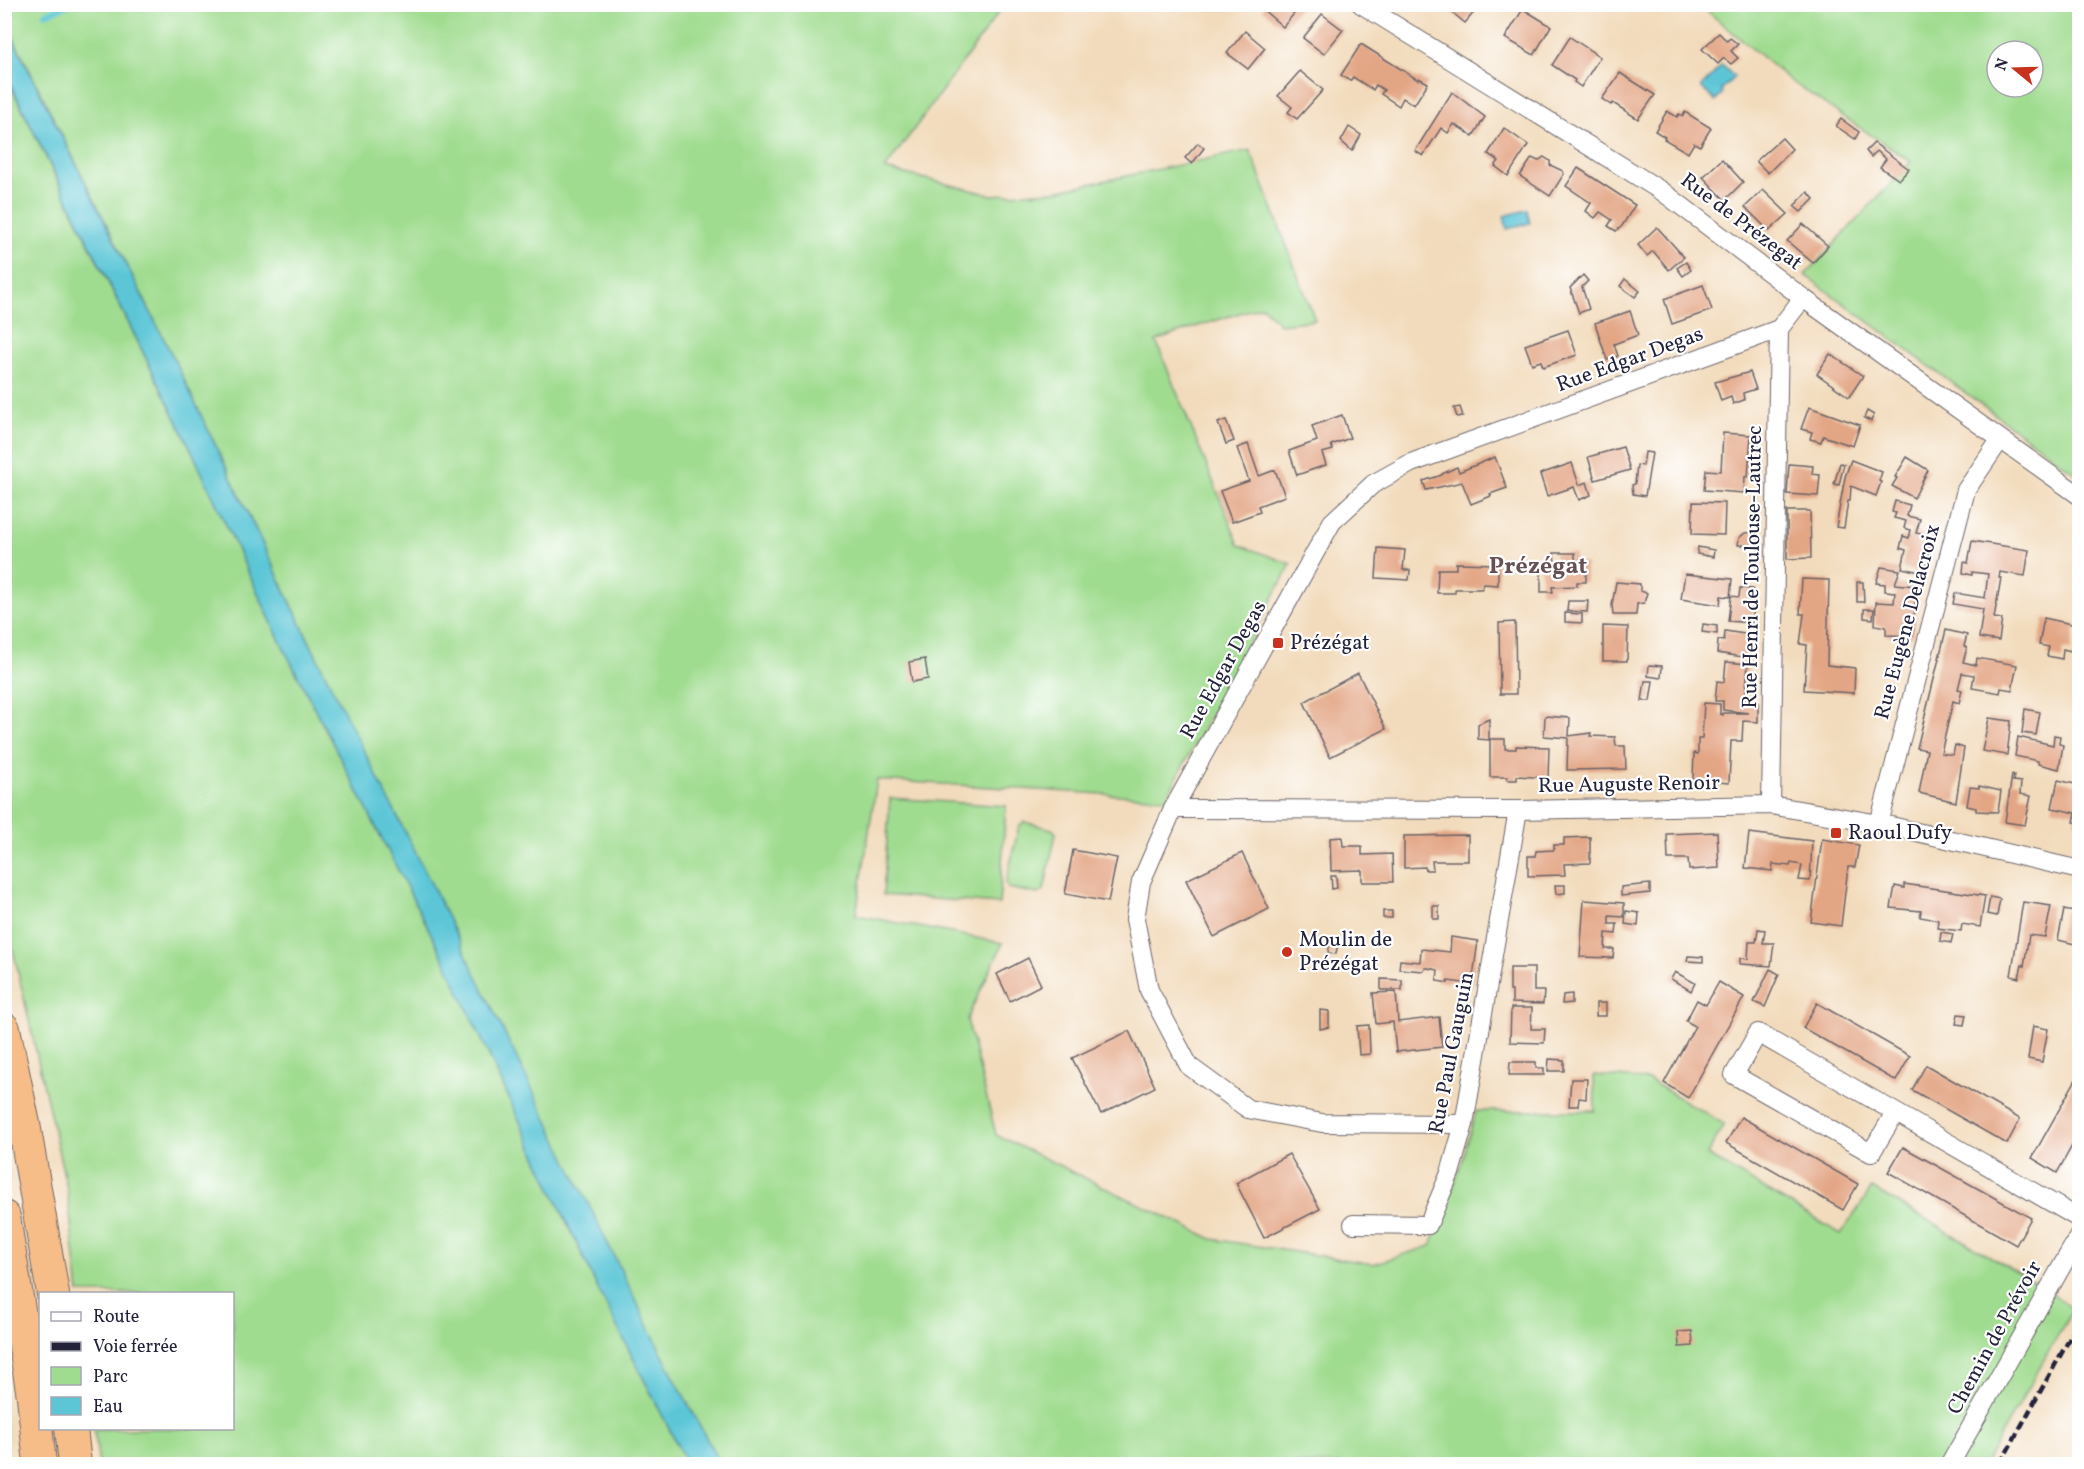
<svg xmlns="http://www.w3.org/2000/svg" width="2084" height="1469" font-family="Vollkorn,serif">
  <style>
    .green { fill: #a0dc90; stroke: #617f66; stroke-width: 1.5; fill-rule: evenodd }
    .water { fill: #5cc6d7; stroke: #3f7489; stroke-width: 1.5 }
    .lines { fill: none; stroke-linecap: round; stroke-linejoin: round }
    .stream { stroke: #5cc6d7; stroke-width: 6 }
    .building { fill: #e3a685 }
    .street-casing { stroke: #6b6368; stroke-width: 20 }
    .highway-casing { stroke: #6b6368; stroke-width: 34 }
    .street { stroke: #fff; stroke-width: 18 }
    .highway { stroke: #f7bd88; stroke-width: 32 }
    .rail { stroke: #22223b; stroke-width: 4.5; stroke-dasharray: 9 4.5; stroke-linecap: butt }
    .poi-dot { fill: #c8321e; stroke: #fff; stroke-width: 2 }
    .labels { text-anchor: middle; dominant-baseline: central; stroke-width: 4.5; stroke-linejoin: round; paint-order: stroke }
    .street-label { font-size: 21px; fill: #22223b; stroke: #fff }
    .poi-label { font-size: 21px; fill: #22223b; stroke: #fff; text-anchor: start }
    .quarter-label { font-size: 24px; font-weight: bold; fill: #665055; stroke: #fff }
  </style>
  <rect width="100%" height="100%" fill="#fff"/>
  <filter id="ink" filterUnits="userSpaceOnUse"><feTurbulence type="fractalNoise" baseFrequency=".0167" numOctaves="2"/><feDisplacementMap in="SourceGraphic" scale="12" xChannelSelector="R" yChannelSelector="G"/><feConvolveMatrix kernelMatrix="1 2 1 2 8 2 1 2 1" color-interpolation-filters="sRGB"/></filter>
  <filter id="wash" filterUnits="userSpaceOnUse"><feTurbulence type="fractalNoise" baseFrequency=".008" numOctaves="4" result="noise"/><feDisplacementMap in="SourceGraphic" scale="24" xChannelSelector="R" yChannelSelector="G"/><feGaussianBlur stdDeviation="1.35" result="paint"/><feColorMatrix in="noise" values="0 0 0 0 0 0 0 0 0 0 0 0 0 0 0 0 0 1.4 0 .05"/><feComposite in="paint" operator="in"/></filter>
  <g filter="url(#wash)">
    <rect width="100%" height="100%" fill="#f2dbbc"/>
    <g class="green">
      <path d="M5,4l999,1 -119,164 107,26 63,-4 195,-41 65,170 -35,4 -18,-18 -70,22 -36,13 83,204 52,19 -125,234 -289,-18 -21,135 147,28 -36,76 29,116 216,104 161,25 58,-18 29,-78 16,-57h119l-1,-36 55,5 75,44 -17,31 134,79 31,-46 164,95 37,26 -89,155h-1264l-55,-104 -344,-694 -144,-301 -172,-344z"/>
      <path d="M1700,5h379v471l-274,-201 106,-113 -119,-80zM1997,51h36v36h-36z"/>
      <path d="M4,73l186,374 91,196 165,320 153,328 88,173h-588l-5,-35 138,-1v-134l-153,-1 -12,-104 -62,-275z"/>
      <path d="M890,798l116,8 -7,98 -116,-9z"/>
      <path d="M1024,822l28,7 4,4 -12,57 -6,4 -30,-6 -2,-6 13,-56z"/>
    </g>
    <g class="water">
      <path d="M4,21l173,344 144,301 107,211 237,483 55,104h-33l-88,-173 -153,-328 -165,-320 -91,-196 -185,-374z"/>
      <path d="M1722,65l12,12 -13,13 2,3 -8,8 -14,-14z"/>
      <path d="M1527,210l3,13 -23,6 -3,-13z"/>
    </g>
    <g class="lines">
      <path class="stream" d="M45,14l25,-10"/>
    </g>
    <g id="blocks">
      <g class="building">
        <path d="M1266,4h36l-19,23 -21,-18z"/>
        <path d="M1442,4h39l-16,19z"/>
        <path d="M1523,9l28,17 -17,29 -29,-17z"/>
        <path d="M1322,14l21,16 -19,24 -21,-16z"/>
        <path d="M1245,31l20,17 -17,21 -21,-16z"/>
        <path d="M1719,33l8,8 3,-3 8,6 -7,7 7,7 -7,6 -7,-6 -6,6 -16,-15z"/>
        <path d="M1570,37l30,20 -19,30 -7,-5 1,-2 -23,-15z"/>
        <path d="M1361,44l57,36 1,-2 9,5 -14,22 -11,-7 -4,8 -18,-12 3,-4 -8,-5 -3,5 -20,-13 -3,4 -9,-6z"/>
        <path d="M1300,71l23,19 -26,29 -9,-7 4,-5 -14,-11z"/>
        <path d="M1620,73l35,22 -17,24 -25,-16 -2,2 -9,-6z"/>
        <path d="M1452,92l33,25 -12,19 -19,-12 -6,9 -7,-5 -18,28 -8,-5z"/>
        <path d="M1667,111l10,6 2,-3 4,2 2,-4 26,16 -11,18 -6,-3 -6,10 -24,-14 1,-2 -10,-6z"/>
        <path d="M1841,119l18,13 -4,7 -19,-13z"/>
        <path d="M1349,127l12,8 -9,16 -11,-10z"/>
        <path d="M1504,128l24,17 -20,31 -13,-10 4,-5 -11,-7z"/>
        <path d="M1782,138l10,11 -24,24 -12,-12z"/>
        <path d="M1198,143l6,5 -12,16 -7,-6z"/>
        <path d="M1874,143l35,26 -10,11 -19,-13 6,-8 -9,-8 -6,6 -5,-6z"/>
        <path d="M1544,157l6,4v4l13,6 1,3 -14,22 -30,-20 12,-18 6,3z"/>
        <path d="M1722,159l21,23 -18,18 -22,-23z"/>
        <path d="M1578,168l57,37 -13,21 -6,5 -8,-5 4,-6 -12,-8 -5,6 -9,-7 5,-8 -25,-17z"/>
        <path d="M1763,190l25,24 -19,17 -24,-24z"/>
        <path d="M1808,192l6,7 -13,13 -7,-6z"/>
        <path d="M1803,224l25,22 -15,17 -26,-22z"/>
        <path d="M1657,227l27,30 -15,13 -16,-19 -6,5 -9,-11z"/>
        <path d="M1686,262l5,8 -8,6 -6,-8z"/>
        <path d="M1583,275l5,6 -6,6 7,22 -10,4 -9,-25z"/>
        <path d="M1625,279l15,12 -5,6 -15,-11z"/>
        <path d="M1703,285l9,25 -40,14 -8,-25z"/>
        <path d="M1630,311l8,24 -24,9 4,12 -11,4 -12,-37z"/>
        <path d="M1568,330l9,25 -34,12 -2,-6 -9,3 -7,-19z"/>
        <path d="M1830,354l33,22 -14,21 -32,-23z"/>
        <path d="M1750,372l6,17 -13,4 1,7 -11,4 -2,-7 -10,4 -6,-19z"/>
        <path d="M1460,407l3,9 -6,1 -3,-9z"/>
        <path d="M1809,407l51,18 -7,21 -30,-10 -2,6 -11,-3 2,-7 -11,-3z"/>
        <path d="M1867,411l7,4 -3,6 -7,-3z"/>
        <path d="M1342,415l8,23 -19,7 2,5 -11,3 4,12 -29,10 -8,-24 28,-10 -5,-15z"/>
        <path d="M1226,420l8,21 -8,3 -8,-21z"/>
        <path d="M1723,433l28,2 -3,42 -3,-1 -1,17 -40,-3 2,-20 15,1z"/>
        <path d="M1248,444l11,32 16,-6 10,26 -27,10 2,6 -28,10 -12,-31 29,-10 -12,-33z"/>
        <path d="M1623,447l7,23 -35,10 -7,-23z"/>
        <path d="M1645,452l7,1 -7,43 -12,-2 -1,-9 3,-1 2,-19 6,1z"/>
        <path d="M1495,457l12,31 -17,6 1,2 -20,8 -9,-22 -36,8 -3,-9 19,-6v-1l15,-7 2,5z"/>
        <path d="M1907,457l21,13 -14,28 -22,-12 5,-8 -2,-1z"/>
        <path d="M1851,460l31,12 -3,9 2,1 -5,14 -25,-10 -1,15h-2l-4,27 -8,-1 9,-50z"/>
        <path d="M1572,463l7,22 8,-3 4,13 -12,5 -5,-13 -27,9 -7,-22z"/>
        <path d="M1840,463l4,1 -5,21 -5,-1z"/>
        <path d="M1789,464l24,2 -1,8 8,1 -2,21 -31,-2z"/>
        <path d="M1895,501l15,4 -3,11 13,3 -4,14 16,3 -8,37 -22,-5 4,-18 -6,-2 3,-12 6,2 2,-8 -7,-2 2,-7 -12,-3 2,-5 -4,-1z"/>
        <path d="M1693,502l32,1 -1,32 -32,-1z"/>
        <path d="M1787,511h23l1,47 -24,1z"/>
        <path d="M1759,532v13h-21l1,-7 6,-5z"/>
        <path d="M1972,541l57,9 -4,26 -25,-4 -1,6h2l-7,40 8,1 -3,22 -20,-3 4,-29 -30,-5 2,-11 30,5 3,-24 -16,-2v3l-9,-2 1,-11 4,1z"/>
        <path d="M1698,547l16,3 -1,7 -16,-3z"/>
        <path d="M1378,548l27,2 -2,20h7l-1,10 -33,-2z"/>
        <path d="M1554,553h21v10h11v19h-9v4l-25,1 1,5h-12v-24h11l3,-4z"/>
        <path d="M1456,563l42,1v21l-15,-1 -1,5h-27v4h-18l1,-24h18z"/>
        <path d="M1881,567l19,3 -5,14 21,2 -3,50 -27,-1v-8l-11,-2 1,-23 18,1 1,-11 -10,-1v-7l-9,-1z"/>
        <path d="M1685,574l47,5 -2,18 -9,-1 -1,9 -39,-6z"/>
        <path d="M1802,579l27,1 -2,85 28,3 -1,25 -50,-3 3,-45 -7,-1 4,-30h-4z"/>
        <path d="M1616,582l24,2v7l7,2 -3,10 -7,1 -1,11h-23l-1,-10z"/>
        <path d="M1857,582h6l1,20h-7z"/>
        <path d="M1740,588l13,1 -1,10 3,1 -3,23 -24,-2 3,-25 8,1z"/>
        <path d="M1568,601h20l-1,11 -20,-1z"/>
        <path d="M1864,609h10l-1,10 -9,-1z"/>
        <path d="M1565,613l17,1v9l-17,-1z"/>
        <path d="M2044,618l32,7 -5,26 -8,-2 -1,10 -15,-3 2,-9 -10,-2z"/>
        <path d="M1515,622l1,72h-16l-1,-71z"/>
        <path d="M1703,624l14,2v8l-15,-2z"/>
        <path d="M1603,626l25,1 -1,34h-24z"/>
        <path d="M1946,630l21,5 -3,11 3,2 -4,14 13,3 1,-7 40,7 -5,25 -11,-2 -1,5 -28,-5 2,-13 -12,-2 -4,16 4,1 -3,13 -6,-2 -12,52 12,2 2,-10 9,3 -8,54 -37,-9 8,-43 -10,-2z"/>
        <path d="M1725,631l26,4 -2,23 -32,-5 1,-13 6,1z"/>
        <path d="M925,659l3,20 -16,3 -3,-20z"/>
        <path d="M1726,662l22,2 -3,38h13v20l-15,-1 -1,20h-11l-2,42 -34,-3 -2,-2 1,-25 4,1v-15h4l2,-36 16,1v10l3,1v-2h26l-26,-3v-9h-8l2,-20 7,1z"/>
        <path d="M1649,665l13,1 -1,12 -13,-2z"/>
        <path d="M1358,673l28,56 -56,28 -26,-55z"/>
        <path d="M1645,681h8l-3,20h-8z"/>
        <path d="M2025,709l15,3 -4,23 -14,-2z"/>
        <path d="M1545,716l25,2 -1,18 22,-3 -1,3 25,1 1,9h9l1,23 -59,1 1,-32 -24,-2z"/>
        <path d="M1989,718l22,3 -4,34 -25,-4z"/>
        <path d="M1489,719v21l-11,-1v-15z"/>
        <path d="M2054,735l6,1 -1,8 4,1 -4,24 -21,-5v-3l-23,-5 3,-19 35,8z"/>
        <path d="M1490,739h15v10h11v-3l33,1 -1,31 -31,-2v4h-10l1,-3h-18z"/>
        <path d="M2012,775l2,1 -1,5 8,1 -1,12 11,2 -6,29 -20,-3z"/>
        <path d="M2058,780l21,5v38l-5,-1 2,-9 -24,-5z"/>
        <path d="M1979,786l22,5 -3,21 -22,-1v-3l-9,-2 3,-19 9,1z"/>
        <path d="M1717,832l2,36 -30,2 -1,-11h-20l-1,-25z"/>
        <path d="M1749,833l63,8 -2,40 -11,-1 3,-15 -11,-2 -1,3 -17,-2 -1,7 -27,-3z"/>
        <path d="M1468,835v26h-36l1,9h-7l-1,-3 -21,1v-32z"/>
        <path d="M1342,837l1,9h19v9l30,-1 1,28h-31v-12l-31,1 -1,-33z"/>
        <path d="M1590,837v26l-26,1 1,11 -37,1v-20h7l1,-5 18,-1v-5h10v-7z"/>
        <path d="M1822,839l37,6 -4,22h-7l-7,59 -30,-4z"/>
        <path d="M1073,850l44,8 -9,44 -43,-8z"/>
        <path d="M1242,853l27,56 -55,28 -28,-57z"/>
        <path d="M1331,876h5l1,12 -5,1z"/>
        <path d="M1650,884v9l-29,3v-9z"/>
        <path d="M1904,884l81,12 -5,31 -18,-3 -1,7 -24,-3 1,-8 -18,-3 1,-6 -30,-3 4,-22 9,2z"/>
        <path d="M1555,885h10v8l-9,1z"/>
        <path d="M1990,897l10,2 -3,17 -10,-2z"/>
        <path d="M1584,900l40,3v14l-15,-1v8h8l-1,10 -10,-1 -1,16h9l-1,9 -33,-1z"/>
        <path d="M2023,902l28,4 -6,31 -16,-2 -5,31 -2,-1 -3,13 -8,-2z"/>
        <rect x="1433" y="906" width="6" height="13"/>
        <path d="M2064,910l15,3v32l-21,-5z"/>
        <rect x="1383" y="911" width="9" height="7"/>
        <path d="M1626,911l13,2 -1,13 -13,-2z"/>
        <path d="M1758,929l7,1 -2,13h11l-3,23 -31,-2v-6l8,1 1,-17h7z"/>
        <path d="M1941,932l12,2 -2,9 -11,-2z"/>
        <path d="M1451,937l27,4 -6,43 -24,-3v2l-11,-2 1,-11 -10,-2h-3l-1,3 -25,-2 1,-9 20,2 1,-13 29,3z"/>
        <path d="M1330,942l8,1 -2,11 -8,-1z"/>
        <path d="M1688,956l15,1v5l-16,-1z"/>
        <path d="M1028,958l13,27 -31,16 -13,-27z"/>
        <path d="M1510,968h24v23h10l-1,13 -31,-1v-12h-2z"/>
        <path d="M1770,969l9,5 -14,33 -11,-5z"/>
        <path d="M1675,972l20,11 -4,8 -20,-12z"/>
        <path d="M1381,979l21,1v10h-21z"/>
        <path d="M1719,982l25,15 -56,101 -24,-15 31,-57 -9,-5 11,-21 9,5z"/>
        <path d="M1396,992l2,30 41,-5 3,30 -46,5 -3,-30 -17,2 -3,-31z"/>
        <path d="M1572,994v9l-10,1 1,-9z"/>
        <rect x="1596" y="1003" width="10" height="13"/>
        <path d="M1817,1003l93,53 -14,25 -93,-53z"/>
        <path d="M1511,1008h21l-1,21h14l-1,14 -34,-1z"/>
        <path d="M1320,1010l9,1v16l-9,2z"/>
        <path d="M1958,1014l8,1 -2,10 -8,-1z"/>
        <path d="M1369,1025l1,29 -11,1 -2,-29z"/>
        <path d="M2033,1026l15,3 -6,33 -14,-3z"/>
        <path d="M1129,1031l26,56 -54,27 -29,-56z"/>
        <path d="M1549,1059l15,1v11h-16z"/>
        <path d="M1510,1062h26v6h8v7h-35z"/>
        <path d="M1926,1065l94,54 -13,25 -95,-54z"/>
        <path d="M2079,1074v59l-22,40 -25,-15z"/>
        <path d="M1571,1079h16l-1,20 -7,-1 -1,8h-9z"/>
        <path d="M1741,1117l117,67 -15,26 -117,-67z"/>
        <path d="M1903,1147l128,71 -15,27 -128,-73z"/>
        <path d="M1289,1154l31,55 -56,29 -28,-55z"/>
        <path d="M1692,1331l1,15 -14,1 -1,-15z"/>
      </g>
    </g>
  </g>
  <g filter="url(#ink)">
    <use href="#blocks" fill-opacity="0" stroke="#6b6368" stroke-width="1.5"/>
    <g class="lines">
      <g class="street-casing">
        <g id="street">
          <path d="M1361,4l302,188 140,106 277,198"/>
          <path d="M1771,805l8,-476"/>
          <path d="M1173,809l345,1 253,-5 120,21 189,44"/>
          <path d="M1879,824l87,-334 34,-50"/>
          <path d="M1895,1113l-24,40 -137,-78 24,-42 322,186"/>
          <path d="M1464,1124l-142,-1 -74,-14 -59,-43 -40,-76 -14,-71 6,-37 32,-73 159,-287 41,-38 38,-21 368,-134 24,-31"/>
          <path d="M1353,1224l75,1 22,-52 14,-49 54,-314"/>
          <path d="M1950,1464l130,-230"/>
        </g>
      </g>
      <g class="highway-casing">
        <g id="highway">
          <path d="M4,1029l20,95 29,170"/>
          <path d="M4,1217l29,179 7,68"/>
          <path d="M71,1428l4,36"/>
        </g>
      </g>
      <use href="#street" class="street"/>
      <use href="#highway" class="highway"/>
      <path class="rail" d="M2000,1464l80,-144"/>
    </g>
  </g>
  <g class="poi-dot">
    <rect x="1272" y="637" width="12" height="12" rx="3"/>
    <rect x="1830" y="827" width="12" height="12" rx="3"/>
    <circle cx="1287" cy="952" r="6"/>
  </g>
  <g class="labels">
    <g class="street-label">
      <text transform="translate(1741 222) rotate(37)">Rue de Prézegat</text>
      <text transform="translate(1630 360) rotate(-20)">Rue Edgar Degas</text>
      <text transform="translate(1753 567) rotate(-89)">Rue Henri de Toulouse-Lautrec</text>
      <text transform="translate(1908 622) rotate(-75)">Rue Eugène Delacroix</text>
      <text transform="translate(1224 670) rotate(-61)">Rue Edgar Degas</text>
      <text transform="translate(1629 785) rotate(-1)">Rue Auguste Renoir</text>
      <text transform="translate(1452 1053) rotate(-79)">Rue Paul Gauguin</text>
      <text transform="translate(1995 1338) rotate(-61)">Chemin de Prévoir</text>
    </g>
    <g class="poi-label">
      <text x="1290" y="643">Prézégat</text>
      <text x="1848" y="833">Raoul Dufy</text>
      <text x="1299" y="940">Moulin de<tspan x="1299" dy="24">Prézégat</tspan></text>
    </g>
    <g class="quarter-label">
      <text x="1538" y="567">Prézégat</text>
    </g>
  </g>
  <rect width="2084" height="1469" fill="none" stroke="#fff" stroke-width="24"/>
  <rect x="39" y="1292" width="195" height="138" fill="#ffffff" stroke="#a7a7b1" stroke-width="1.5"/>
  <rect x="51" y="1312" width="30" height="9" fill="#ffffff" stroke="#a7a7b1" stroke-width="1.5"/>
  <text x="93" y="1322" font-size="18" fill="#22223b">Route</text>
  <rect x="51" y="1342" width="30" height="9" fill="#22223b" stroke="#a7a7b1" stroke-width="1.5"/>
  <text x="93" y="1352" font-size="18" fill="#22223b">Voie ferrée</text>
  <rect x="51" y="1367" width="30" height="18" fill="#a0dc90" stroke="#a7a7b1" stroke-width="1.5"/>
  <text x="93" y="1382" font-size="18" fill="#22223b">Parc</text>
  <rect x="51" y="1397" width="30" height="18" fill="#5cc6d7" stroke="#a7a7b1" stroke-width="1.5"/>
  <text x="93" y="1412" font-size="18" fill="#22223b">Eau</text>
  <g transform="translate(2015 69) rotate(289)"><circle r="28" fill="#ffffff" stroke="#a7a7b1" stroke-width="1.5"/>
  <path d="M0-4.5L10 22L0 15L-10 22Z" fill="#c8321e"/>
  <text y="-9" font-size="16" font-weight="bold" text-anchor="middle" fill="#22223b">N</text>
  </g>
</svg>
